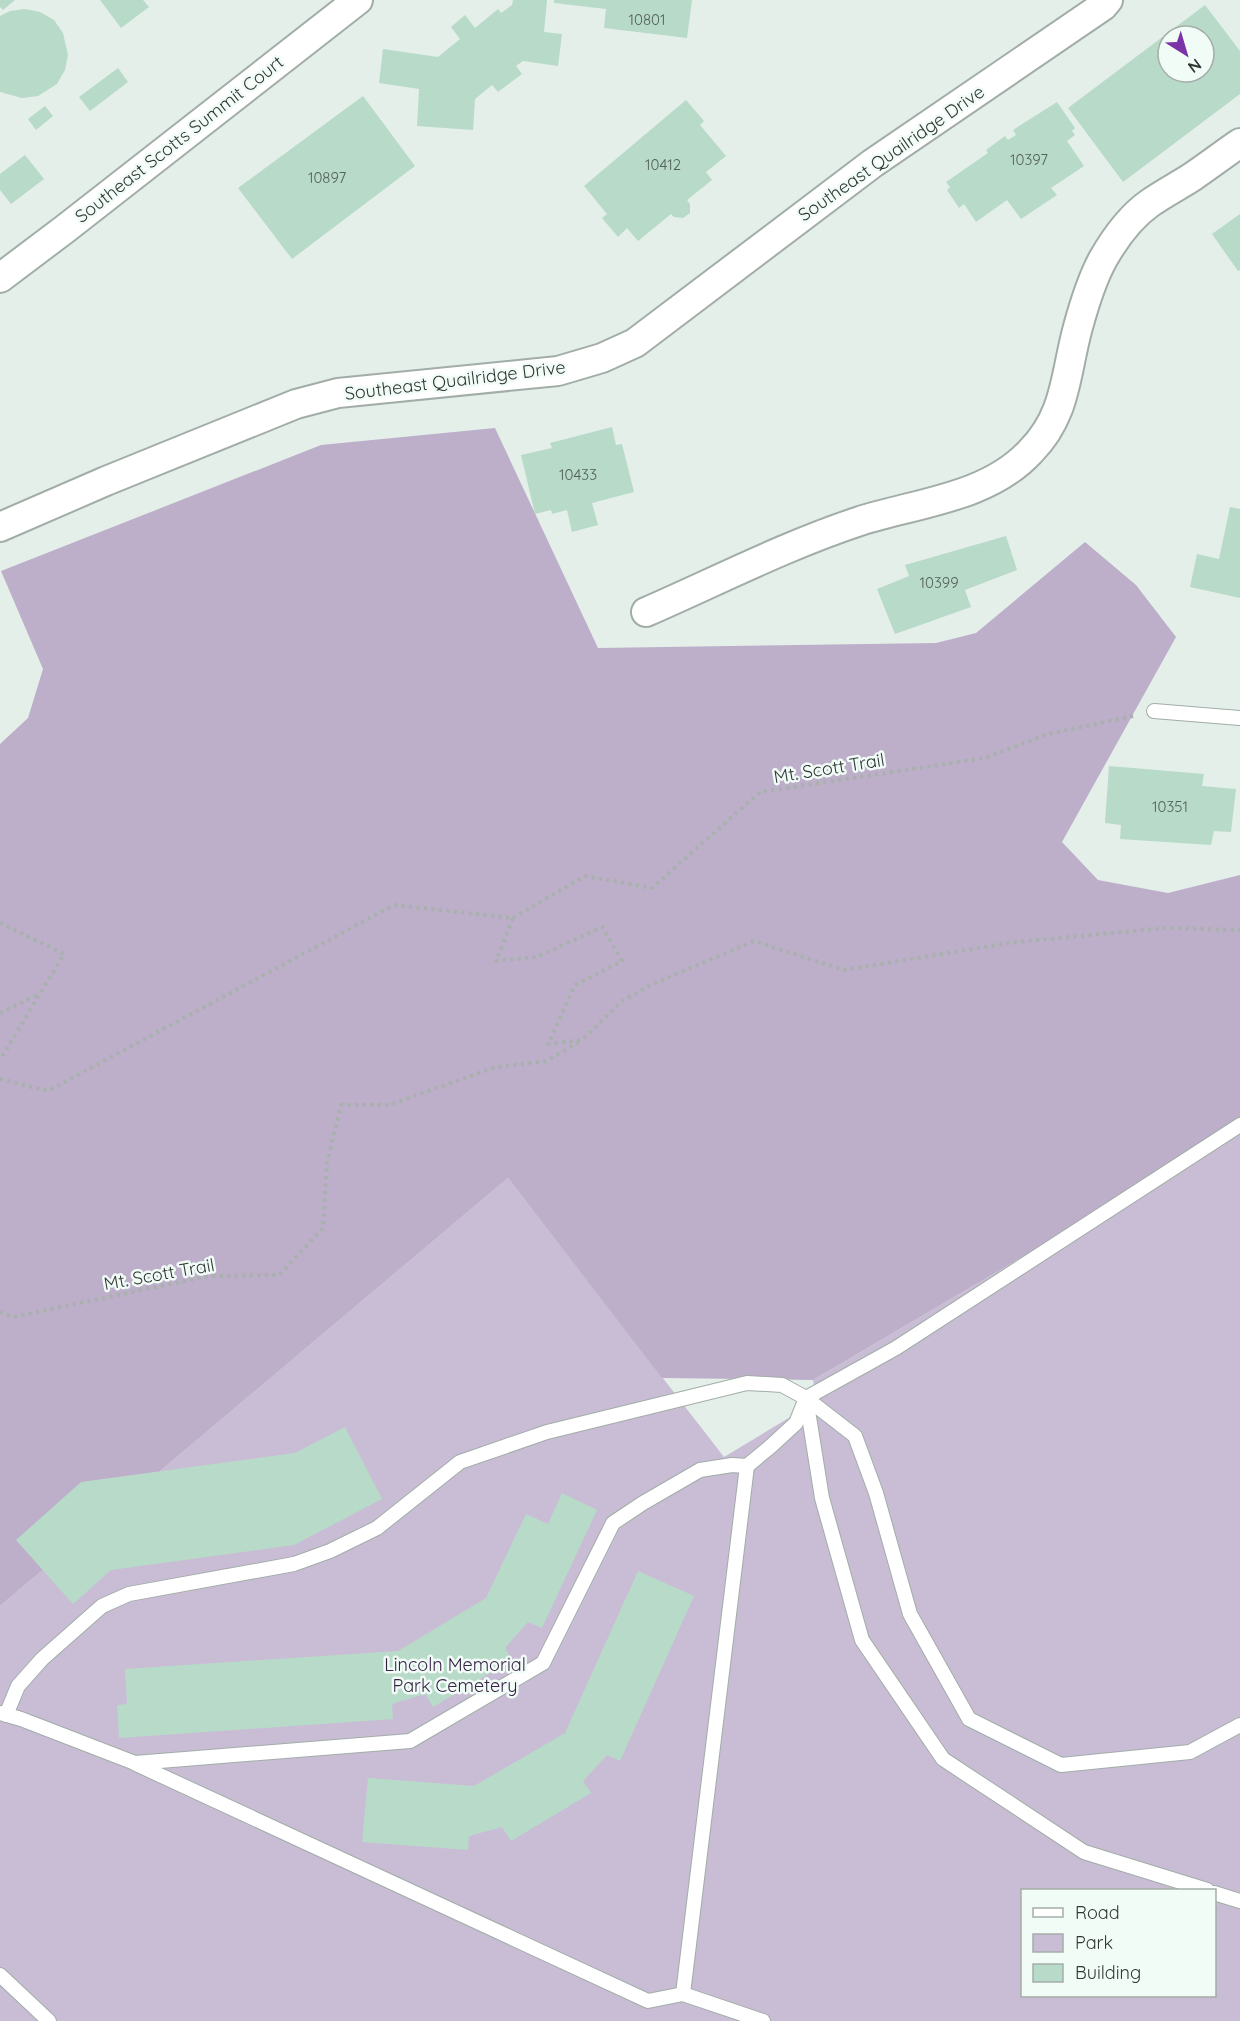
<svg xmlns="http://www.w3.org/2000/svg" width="1240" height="2021" font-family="Quicksand,sans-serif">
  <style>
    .green { fill: #c9bdd5; fill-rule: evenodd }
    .forest { fill: #bdafca }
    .building { fill: #b8dac9; fill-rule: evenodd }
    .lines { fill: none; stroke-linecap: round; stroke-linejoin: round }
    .lane-casing { stroke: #a2ada8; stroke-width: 16 }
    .street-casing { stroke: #a2ada8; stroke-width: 32 }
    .path { stroke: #a8b1ac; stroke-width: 4; stroke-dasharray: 3 4.5; stroke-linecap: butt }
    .lane { stroke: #fff; stroke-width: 14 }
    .street { stroke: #fff; stroke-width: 28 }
    .labels { text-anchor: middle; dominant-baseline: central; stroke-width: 5; stroke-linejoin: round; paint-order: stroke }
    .number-label { font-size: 15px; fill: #54605a }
    .street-label { font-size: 18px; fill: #323735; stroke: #f1fcf7 }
    .park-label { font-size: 18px; fill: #351f45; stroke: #f1fcf7 }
  </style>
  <rect width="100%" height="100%" fill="#e4efe9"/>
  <path class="green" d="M1240,1129v892h-1240v-306l8,1 -8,-10v-100l508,-428 216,279 93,-56 -4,-21zM1022,1890h192v106h-192z"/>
  <path class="forest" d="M495,428l103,220 338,-5 40,-10 109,-91 51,43 40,52 -114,205 36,38 70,13 72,-18v254l-427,251 -151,-2 -154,-200 -508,428v-862l28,-26 15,-49 -42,-98 320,-126z"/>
  <g class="building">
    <path d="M0,0h15l-12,10 -3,-3z"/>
    <path d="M100,0h43l6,7 -28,21z"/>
    <path d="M513,0h34l-3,32 18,2 -4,32 -35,-5 -7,5 6,8 -24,18 -6,-7 -17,14 -2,31 -56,-4 2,-37 -40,-6 4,-34 55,8 22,-18 -9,-12 14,-12 10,13 23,-19 3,4 11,-8z"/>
    <path d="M554,0h138l-5,38 -83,-10 2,-19 -52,-6z"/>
    <path d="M1205,5l35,46v43l-117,88 -55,-74zM1168,36h36v36h-36z"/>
    <path d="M25,9l15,3 14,8 9,13 5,22 -3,15 -8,14 -19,12 -16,2 -22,-6v-76l10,-5z"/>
    <path d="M118,68l10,14 -38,29 -11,-14z"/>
    <path d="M363,96l52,70 -123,93 -54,-71z"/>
    <path d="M686,100l18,21 -4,4 26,31 -20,16 6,8 -25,20 3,4v9l-7,5 -9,-1 -3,-3 -33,27 -11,-13 -9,9 -16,-19 5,-4 -23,-28z"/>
    <path d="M1057,102l18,26 -3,3 3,4 -8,6 17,25 -33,22 6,7 -36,24 -14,-19 -31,22 -12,-18 -5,4 -12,-18 3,-3 -4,-5 42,-29 -2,-3 19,-14 3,4 8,-5 -3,-5z"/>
    <path d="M45,106l8,10 -17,14 -8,-11z"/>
    <path d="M25,155l19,24 -33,25 -11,-14v-16z"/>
    <path d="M1240,214v56l-2,1 -26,-37z"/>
    <path d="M612,427l4,18 6,-1 12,48 -42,11 6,22 -26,7 -5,-22 -15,4 -1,-4 -16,4 -14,-59 31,-7 -2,-5z"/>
    <path d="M1230,507l10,2v89l-50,-11 7,-33 22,5z"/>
    <path d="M1006,536l11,34 -52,20 6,17 -76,27 -18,-45 32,-13 -4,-11z"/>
    <path d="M1109,766l95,8 -2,12 34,3 -5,43 -17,-1 -3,14 -91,-6 1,-14 -16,-2z"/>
    <path d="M345,1427l37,72 -88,46 -183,25 -38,34 -57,-64 65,-58 214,-29z"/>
    <path d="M562,1493l35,17 -55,118 -14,-6 -23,26 7,12 -79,47 -8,-13 -33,10 1,15 -274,19 -2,-33 10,-1 -2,-35 273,-18 88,-53 40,-84 22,10z"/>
    <path d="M638,1571l56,25 -74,165 -13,-6 -24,26 8,12 -80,48 -9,-14 -33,9 -1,14 -106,-8 6,-64 106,8 91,-53z"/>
  </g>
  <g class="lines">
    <g class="lane-casing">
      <g id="lane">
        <path d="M1154,711l86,7"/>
        <path d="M806,1398l16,100 40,142 81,119 141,93 123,38"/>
        <path d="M806,1398l49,38 21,57 34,121 59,105 92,46 129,-13 50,-27"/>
        <path d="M806,1398l90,-50 344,-223"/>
        <path d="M0,1713l21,6 114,44 275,-22 133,-78 70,-140 30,-20 57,-33 32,-5 15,1 24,-20 25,-23 10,-25 -24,-13 -35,-2 -200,49 -87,30 -83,66 -47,23 -36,13 -165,30 -27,12 -60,53 -24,27 -12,29"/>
        <path d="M136,1764l512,237 35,-7 64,-528"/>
        <path d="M1214,1893l26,8"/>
        <path d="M0,1975l49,46"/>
        <path d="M683,1994l80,27"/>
      </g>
    </g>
    <g class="street-casing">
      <g id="street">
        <path d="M0,278l65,-49 293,-229"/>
        <path d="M0,527l106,-46 190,-77 42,-11 220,-22 44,-13 33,-15 238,-180 230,-157 5,-6"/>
        <path d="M646,612c71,-31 141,-67 214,-91 56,-18 127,-23 170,-69 37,-37 35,-78 48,-125 6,-22 14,-48 25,-68 12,-21 27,-42 47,-56 13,-9 28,-17 42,-26 16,-11 32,-23 48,-34"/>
      </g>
    </g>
    <g class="path">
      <path d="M513,918l72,-42 67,12 108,-96 225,-34 63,-24 85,-18"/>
      <path d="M0,923l64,31 -64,106"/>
      <path d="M0,1013l39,-19"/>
      <path d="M0,1079l48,12 346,-186 119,13 -17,43 41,-4 65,-30 20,34 -47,24 -27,59 34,-4 40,-39 31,-17 101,-43 90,29 172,-28 149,-14 75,2"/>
      <path d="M0,1312l13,5 196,-41 70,-1 44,-47 4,-65 14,-58h48l107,-38 50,-6 35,-20"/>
    </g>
    <use href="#lane" class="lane"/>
    <use href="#street" class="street"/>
  </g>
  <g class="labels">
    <g class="number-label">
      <text x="647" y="19">10801</text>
      <text x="1029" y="159">10397</text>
      <text x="663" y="164">10412</text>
      <text x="327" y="177">10897</text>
      <text x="578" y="474">10433</text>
      <text x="939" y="582">10399</text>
      <text x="1170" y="806">10351</text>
    </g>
    <g class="street-label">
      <text transform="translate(179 139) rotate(-38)">Southeast Scotts Summit Court</text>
      <text transform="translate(891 153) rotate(-35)">Southeast Quailridge Drive</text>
      <text transform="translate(455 380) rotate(-7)">Southeast Quailridge Drive</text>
      <text transform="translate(829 768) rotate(-9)">Mt. Scott Trail</text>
      <text transform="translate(159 1274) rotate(-10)">Mt. Scott Trail</text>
    </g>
    <g class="park-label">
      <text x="455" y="1664">Lincoln Memorial<tspan x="455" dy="21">Park Cemetery</tspan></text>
    </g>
  </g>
  <rect x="1021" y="1889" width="195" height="108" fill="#f1fcf7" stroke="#a5ada9" stroke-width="1.5"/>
  <rect x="1033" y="1908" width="30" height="9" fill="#ffffff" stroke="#a5ada9" stroke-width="1.5"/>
  <text x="1075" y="1919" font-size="18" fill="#323735">Road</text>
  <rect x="1033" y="1934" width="30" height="18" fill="#c9bdd5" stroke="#a5ada9" stroke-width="1.5"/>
  <text x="1075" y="1949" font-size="18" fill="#323735">Park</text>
  <rect x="1033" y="1964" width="30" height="18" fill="#b8dac9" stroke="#a5ada9" stroke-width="1.5"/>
  <text x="1075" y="1979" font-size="18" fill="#323735">Building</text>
  <g transform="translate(1186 54) rotate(143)"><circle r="28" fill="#f1fcf7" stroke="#a5ada9" stroke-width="1.5"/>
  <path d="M0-4.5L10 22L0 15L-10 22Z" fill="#7a34a7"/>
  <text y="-9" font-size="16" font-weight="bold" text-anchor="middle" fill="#323735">N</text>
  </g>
</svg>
